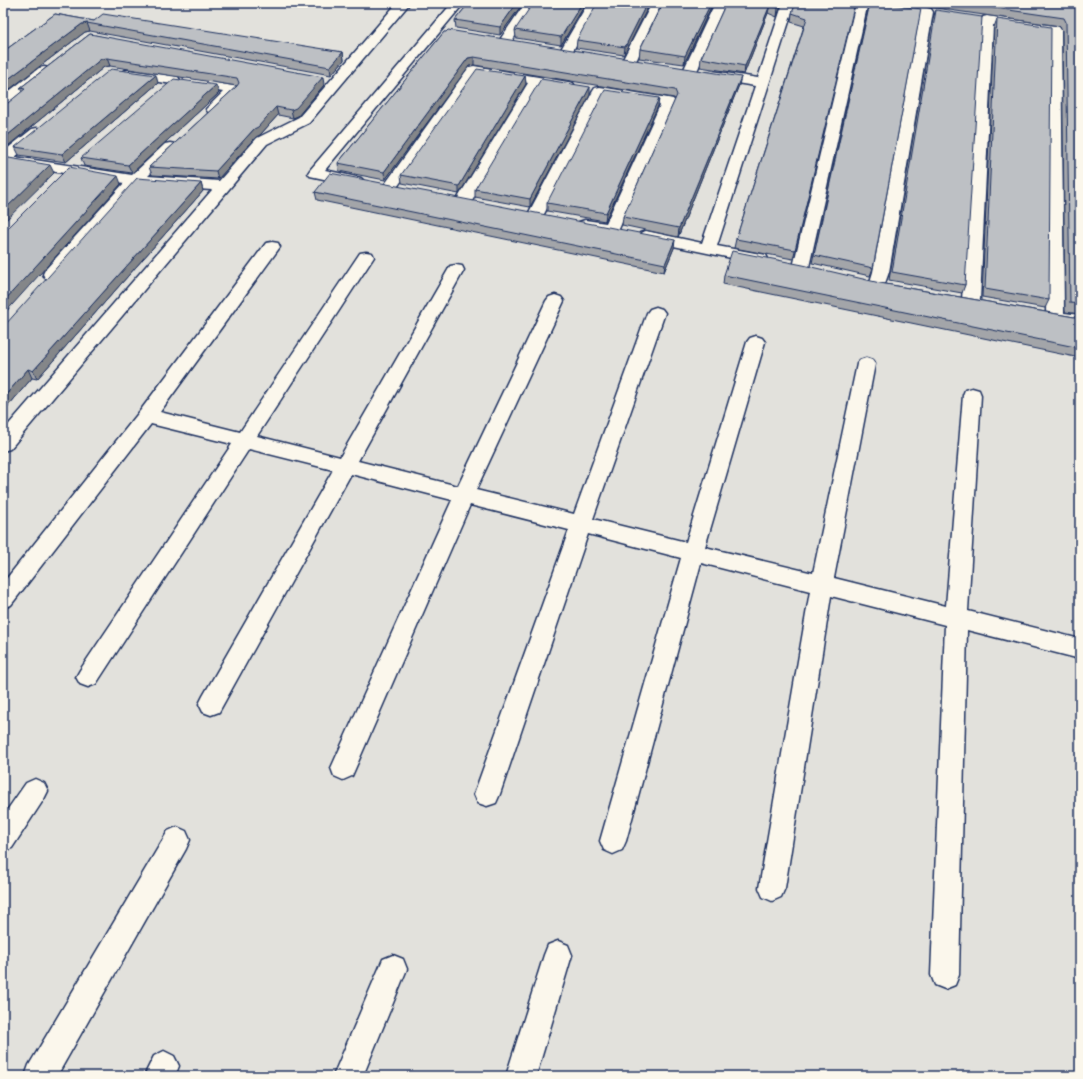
<svg xmlns="http://www.w3.org/2000/svg" width="1083" height="1079" font-family="Caveat,sans-serif">
  <style>
    .built { fill: #e2e1dc }
    .lines { fill: none; stroke-linecap: round; stroke-linejoin: round }
    .lane-casing { stroke: #1b2f5e; stroke-width: 3 }
    .lane { fill: #fbf7ec; fill-rule: evenodd }
    .wall { fill: #a3a5a9; stroke: #1b2f5e }
    .shaded-wall { fill: #848689; stroke: #1b2f5e }
    .building { fill: #bdc0c4; stroke: #1b2f5e }
  </style>
  <rect width="100%" height="100%" fill="#f2efe6"/>
  <filter id="ink" filterUnits="userSpaceOnUse"><feTurbulence type="fractalNoise" baseFrequency=".025" numOctaves="2"/><feDisplacementMap in="SourceGraphic" scale="8" xChannelSelector="R" yChannelSelector="G"/><feConvolveMatrix kernelMatrix="1 2 1 2 8 2 1 2 1" color-interpolation-filters="sRGB"/></filter>
  <g filter="url(#ink)">
    <rect class="built" x="3" y="3" width="1077" height="1073"/>
    <g class="lines">
      <g class="lane-casing">
        <g id="lane">
          <path d="M397,3h13l-101,120 -42,21 -257,305 -7,2v-20l209,-241 -73,-5 -82,93 -6,1 -6,-1 -2,-4 2,-4 79,-87 -121,-20v-11l29,-23 5,-1 5,1 2,3 -2,3 -27,22 117,18 33,-31 5,-1 5,1 2,3 -29,29 71,5 38,-43 42,-21z"/>
          <path d="M452,3h12l-139,167 36,8 3,3 -3,3 -5,2 -46,-10 -2,-3 2,-3z"/>
          <path d="M525,3h12l-27,41h-10l-1,-3z"/>
          <path d="M588,3h12l-29,51h-10l-1,-3z"/>
          <path d="M652,3h12l-28,58 -2,3h-10l-2,-3z"/>
          <path d="M715,3h12l-30,68 -2,3h-10l-2,-3z"/>
          <path d="M783,3h12l-78,243 49,9 2,4 -2,4 -6,1 -120,-25 -2,-3 2,-3 6,-2 56,12 53,-157 -43,-7 -5,-1 -2,-3 2,-3 5,-1 46,7z"/>
          <path d="M856,3h35l36,5 4,1 2,3 -44,260 -6,17 -6,1 -6,-1 -2,-4 4,-13 47,-257 -53,-8 -58,260 -2,4 -6,1 -6,-1 -2,-4z"/>
          <path d="M987,16l68,10 4,1 2,3 3,283 16,2v12l-31,-6 -3,-4 3,-284 -56,-8 -13,275 -3,4 -6,2 -6,-2 -3,-4 19,-280 2,-3z"/>
          <path d="M474,66l94,16 5,1 2,3 -2,3 -5,1 -28,-5 -68,116 -3,3 -5,2 -5,-2 -3,-3 72,-118 -51,-8 -82,115 -5,2 -5,-2 -3,-3 3,-3 84,-117z"/>
          <path d="M44,67l5,1 2,3 -2,3 -41,32 -5,1v-11l36,-28z"/>
          <path d="M128,70l45,6 5,1 2,3 -2,3 -5,1 -50,-7 -2,-3 2,-3z"/>
          <path d="M189,78l44,8 5,1 2,3 -22,22 -5,1 -5,-1 -2,-3 17,-17 -39,-7 -2,-3 2,-3z"/>
          <path d="M600,87l68,11 5,1 2,3 -56,127 -2,3 -6,2 -32,-6 -2,-3 2,-3 6,-2 21,3 54,-118 -56,-9 -61,120 -2,3 -6,2 -6,-2 -2,-3 66,-125 2,-3z"/>
          <path d="M272,242l6,1 2,4 -120,165 80,20 120,-179 6,-1 6,1 2,4 -117,179 83,21 108,-187 2,-4 6,-1 6,1 2,4 -106,191 100,25 88,-185 3,-4 6,-2 6,2 3,4 -88,189 98,24 73,-201 3,-4 6,-2 6,2 3,4 -72,206 93,23 61,-200 3,-4 6,-2 6,2 3,4 -60,205 108,26 44,-209 3,-4 6,-2 6,2 3,4 -41,214 112,28 17,-211 2,-5 7,-2 7,2 2,5 -13,216 112,28v20l-113,-29 -8,345 -4,10 -10,4 -10,-4 -4,-10 14,-350 -114,-29 -46,292 -4,9 -9,4 -9,-4 -4,-9 51,-297 -109,-28 -75,278 -4,9 -9,4 -9,-4 -4,-9 81,-283 -93,-24 -88,260 -4,9 -9,3 -9,-3 -4,-9 95,-264 -99,-25 -118,271 -9,4 -9,-4 -3,-8 121,-268 -101,-26 -132,238 -8,3 -8,-3 -4,-8 4,-8 130,-226 -84,-21 -153,235 -8,3 -8,-3 -4,-7 4,-7 152,-226 -81,-20 -140,181 -8,3v-25l137,-172 126,-168z"/>
          <path d="M35,779l9,4 4,8 -4,8 -32,49 -9,4v-36l23,-33z"/>
          <path d="M177,827l9,4 4,9 -4,9 -129,227h-32l4,-11 139,-234z"/>
          <path d="M558,941l10,4 4,10 -36,121h-30l38,-121 4,-10z"/>
          <path d="M393,955l10,4 4,10 -44,107h-30l50,-117z"/>
          <path d="M164,1051l10,5 5,10 -4,10h-31l10,-20z"/>
        </g>
      </g>
      <use href="#lane" class="lane"/>
    </g>
    <g class="wall">
      <path d="M469,3h54l-23,32 -44,-7 -1,-8z"/>
      <path d="M586,3l-25,42 -45,-7 -1,-8z"/>
      <path d="M650,3l-26,52 -48,-7 1,-8z"/>
      <path d="M662,3h51l-29,61 -45,-6 1,-9z"/>
      <path d="M726,3h56l-5,14 -9,-4 -24,61 -44,-7 1,-9z"/>
      <path d="M855,3l-62,256 -59,-11 2,-9 68,-213 -13,-4 1,-9z"/>
      <path d="M901,3h179v311l-15,-2 -3,-282 -2,-4z"/>
      <path d="M868,9l5,259 -3,8 -58,-13z"/>
      <path d="M936,10l29,275 -3,8 -73,-13 44,-262z"/>
      <path d="M55,14l39,7 249,31 1,8 -13,15 -241,-44 -5,1 -79,60h-3v-41h1z"/>
      <path d="M997,19l52,281 -4,8 -63,-11 12,-270z"/>
      <path d="M444,32l295,53 -61,152 -56,-12 1,-8 52,-117 -1,-2 -6,-1 -194,-32 -5,1 -84,114 -46,-9 -1,-8z"/>
      <path d="M90,34l234,51 -26,31 -5,2 -15,-3 -18,20 -4,2 -38,42 -66,-4 -3,-8 88,-81 -127,-20 -6,1 -101,83v-43l19,-15 -2,-4z"/>
      <path d="M525,76l1,8 -67,110 -57,-11 -1,-8z"/>
      <path d="M158,83l-92,79 -47,-7 -4,-8z"/>
      <path d="M219,93l-87,80 -48,-7 -3,-8z"/>
      <path d="M590,95l-60,112 -55,-10v-8z"/>
      <path d="M659,98l-1,8 -53,115 -58,-10v-8z"/>
      <path d="M201,183l2,8 -166,188 -5,-1 -29,34 2,-87z"/>
      <path d="M315,192l359,56 -10,24 -347,-72z"/>
      <path d="M724,275l156,8 200,35v40l-357,-74z"/>
    </g>
    <g class="shaded-wall">
      <path d="M517,3h6l-23,32v-8z"/>
      <path d="M582,3h4l-25,42v-8z"/>
      <path d="M647,3h3l-26,52 1,-8z"/>
      <path d="M711,3h2l-29,61 1,-8z"/>
      <path d="M780,3h2l-5,14 1,-9z"/>
      <path d="M770,5l-2,8 -24,61 1,-8z"/>
      <path d="M87,23l3,8 -5,1 -79,60 -3,-6v-3l79,-59z"/>
      <path d="M343,52l1,8 -13,15 -1,-8z"/>
      <path d="M474,57v8l-5,1 -84,114 -1,-8 84,-114z"/>
      <path d="M107,58l3,8 -6,1 -101,83v-11l98,-80z"/>
      <path d="M156,75l2,8 -92,79 -4,-8z"/>
      <path d="M525,76l1,8 -67,110v-8z"/>
      <path d="M323,77l1,8 -26,31 -5,2 -2,-8z"/>
      <path d="M741,77l-2,8 -61,152 1,-9z"/>
      <path d="M216,85l3,8 -87,80 -4,-8z"/>
      <path d="M590,87v8l-60,112v-8z"/>
      <path d="M659,98l-1,8 -53,115 1,-8z"/>
      <path d="M276,107l2,8 -18,20 -4,2 -38,42 -2,-8 38,-42z"/>
      <path d="M50,165l4,8 -51,50v-12z"/>
      <path d="M118,176l3,8 -118,131v-13z"/>
      <path d="M201,183l2,8 -166,188 -4,-8z"/>
      <path d="M675,240l-1,8 -10,24 1,-8z"/>
      <path d="M28,369l4,9 -29,34v-14z"/>
    </g>
    <g class="building">
      <path d="M469,3h48l-17,24 -45,-7z"/>
      <path d="M533,3h49l-21,34 -46,-7z"/>
      <path d="M597,3h50l-22,44 -48,-7z"/>
      <path d="M663,3h48l-26,53 -45,-7z"/>
      <path d="M726,3h54l-2,5 -8,-3 -25,61 -44,-8z"/>
      <path d="M796,3h59l-60,247 -59,-11 71,-221 -15,-5z"/>
      <path d="M870,3h13l38,6 -48,259 -59,-13z"/>
      <path d="M960,3h120v301l-10,-1 -4,-281 -2,-4z"/>
      <path d="M936,10l46,7 -17,268 -73,-13z"/>
      <path d="M55,14l39,7 9,-7 240,38 -13,15 -243,-44 -5,1 -79,59v-32h1z"/>
      <path d="M997,19l54,8 -2,273 -64,-11z"/>
      <path d="M448,30l293,47 -62,151 -56,-11 54,-122 -2,-5 -6,-1 -195,-32 -6,1 -84,114 -46,-9 106,-131h2z"/>
      <path d="M90,34l233,43 -27,31 -5,2 -15,-3 -18,20 -4,2 -38,42 -67,-4 88,-81 2,-3 -2,-5 -130,-20 -6,1 -98,80v-32l22,-18 -5,-1z"/>
      <path d="M111,69l45,6 -94,79 -47,-7z"/>
      <path d="M477,69l48,7 -66,110 -58,-11z"/>
      <path d="M174,79l42,6 -88,80 -47,-7z"/>
      <path d="M541,79l49,8 -60,112 -55,-10z"/>
      <path d="M605,90l54,8 -53,115 -59,-10z"/>
      <path d="M3,157l47,8 -47,46z"/>
      <path d="M69,167l49,9 -115,126v-71l3,-1z"/>
      <path d="M330,173l345,67 -10,24 -350,-72z"/>
      <path d="M137,178l64,5 -168,188 -5,-2 -25,29v-72l2,-1z"/>
      <path d="M732,251l71,14 77,18 200,35v30l-356,-73z"/>
    </g>
  </g>
  <rect width="1083" height="1079" fill="none" stroke="#fbf7ec" stroke-width="16"/>
  <rect x="8" y="8" width="1067" height="1063" fill="none" stroke="#1b2f5e" stroke-width="1.5" filter="url(#ink)"/>
</svg>
